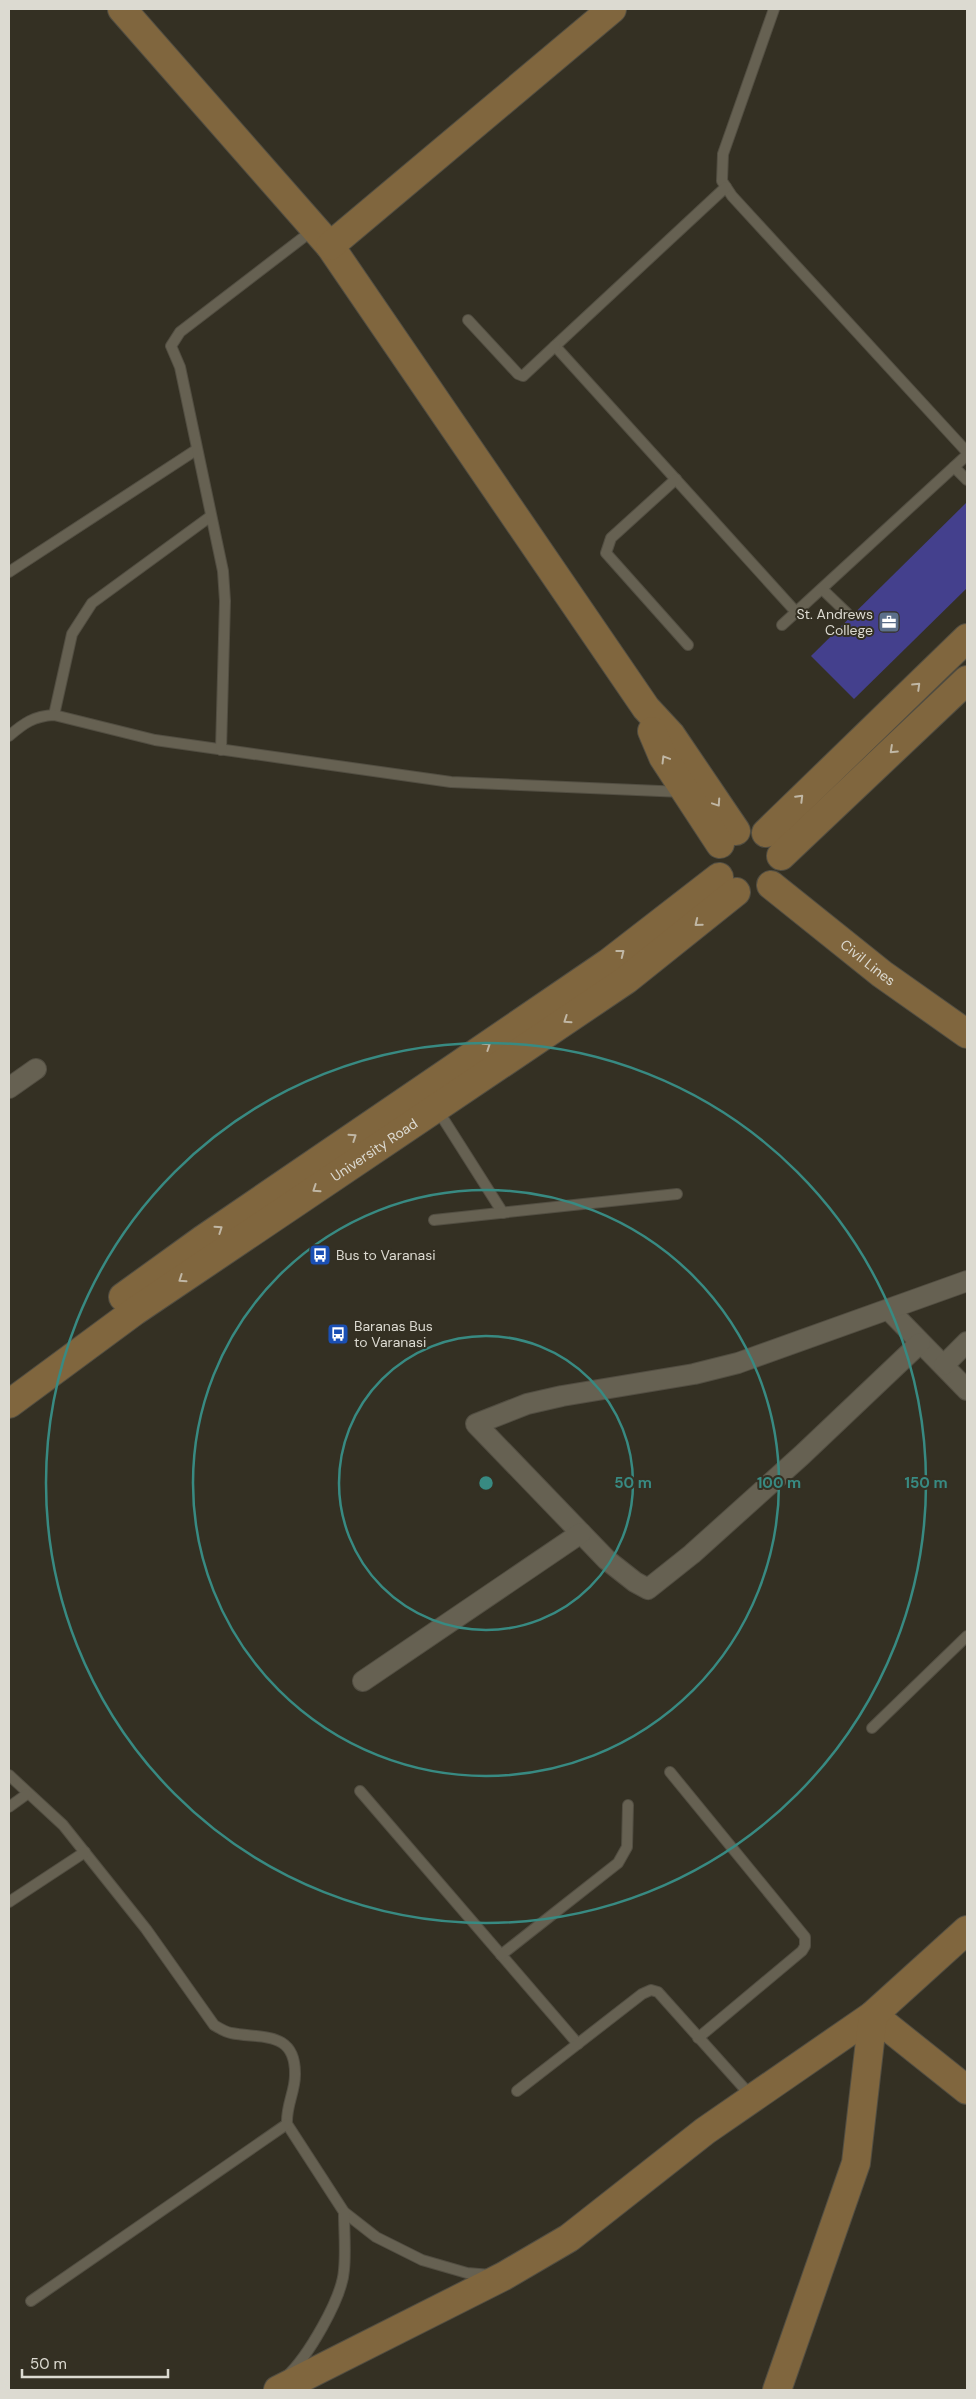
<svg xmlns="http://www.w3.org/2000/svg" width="976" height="2399" font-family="'DM Sans',sans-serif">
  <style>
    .building { fill: #44408d }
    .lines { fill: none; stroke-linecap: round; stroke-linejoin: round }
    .lane-casing { stroke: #524e42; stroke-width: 12 }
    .street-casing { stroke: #524e42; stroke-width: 22 }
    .secondary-casing { stroke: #524e42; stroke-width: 30 }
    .lane { stroke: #666152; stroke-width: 10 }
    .street { stroke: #666152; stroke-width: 20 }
    .secondary { stroke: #80663e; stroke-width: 28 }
    .oneway { stroke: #c0b7a5 }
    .ring { fill: none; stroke: #388a82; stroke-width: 2.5 }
    .labels { text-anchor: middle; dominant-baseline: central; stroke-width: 4; stroke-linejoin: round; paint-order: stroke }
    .poi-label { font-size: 14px; fill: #dcdad1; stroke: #343023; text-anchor: start }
    .street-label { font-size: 14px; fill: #dcdad1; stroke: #343023 }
    .centre { fill: #388a82; stroke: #343023; stroke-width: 2.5 }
    .ring-label { font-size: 15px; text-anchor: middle; font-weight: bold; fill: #388a82; stroke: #343023; stroke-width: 4; stroke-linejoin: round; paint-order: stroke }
  </style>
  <rect width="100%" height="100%" fill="#343023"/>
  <path class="building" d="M967,502v86l-113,111 -43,-43z"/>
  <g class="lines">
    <g class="lane-casing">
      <g id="lane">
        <path d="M774,9l-51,145 -1,27 10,15 235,256"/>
        <path d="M726,187l-171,159 241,266"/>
        <path d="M468,320l50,54 5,2 32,-30"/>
        <path d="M954,467l13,13"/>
        <path d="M676,479l-65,59 -5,15 82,92"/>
        <path d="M9,572l187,-122"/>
        <path d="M822,589l25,24"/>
        <path d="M782,625l185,-170"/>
        <path d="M54,715l18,-81 20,-31 119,-87"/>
        <path d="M9,736c15,-13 25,-20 45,-21l101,25 296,42 232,10"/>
        <path d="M221,750l4,-149 -2,-30 -43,-204 -9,-21 9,-14 133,-102"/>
        <path d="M437,1109l66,104"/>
        <path d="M434,1220l243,-26"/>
        <path d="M872,1728l95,-92"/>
        <path d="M670,1772l135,165v9l-3,5 -104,87"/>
        <path d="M9,1775l54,50 83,104 68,96c5,3 11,7 17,8 30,6 65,-3 64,42 0,17 -9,30 -8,49l57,88 32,25 46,23 45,13 24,2"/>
        <path d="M360,1791l218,253"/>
        <path d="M9,1807l18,-13"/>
        <path d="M9,1902l76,-50"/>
        <path d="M501,1955l117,-92 9,-16 1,-42"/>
        <path d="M517,2091l125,-97 9,-4 7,2 94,105"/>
        <path d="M31,2301l256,-177"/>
        <path d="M286,2377c21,-19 56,-78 58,-107 2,-19 0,-39 0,-58"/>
      </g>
    </g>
    <g class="street-casing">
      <g id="street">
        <path d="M9,1088l27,-19"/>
        <path d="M889,1310l78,80"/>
        <path d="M920,1343l-118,112 -110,99 -44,35 -13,-7 -28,-22 -131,-136 51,-20 35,-8 132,-22 44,-11 229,-82"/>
        <path d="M944,1365l23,-23"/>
        <path d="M363,1681l218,-148"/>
      </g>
    </g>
    <g class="secondary-casing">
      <g id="secondary">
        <path d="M122,9l208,237 316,462 25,27 65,96"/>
        <path d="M330,246l282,-237"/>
        <path d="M652,731l11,26 57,87"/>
        <path d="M766,833l201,-195"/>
        <path d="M781,856l186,-176"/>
        <path id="s1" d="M771,885l111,89 85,60"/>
        <path d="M123,1297l79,-57 406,-277 111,-86"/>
        <path id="s2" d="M9,1404l126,-93 491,-331 110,-88"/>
        <path d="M278,2390l226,-114 65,-38 136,-107 168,-116 94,75"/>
        <path d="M777,2390l79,-227 17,-148 94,-85"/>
      </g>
    </g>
    <use href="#lane" class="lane"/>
    <use href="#street" class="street"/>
    <use href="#secondary" class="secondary"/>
  </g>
  <defs><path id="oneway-chevron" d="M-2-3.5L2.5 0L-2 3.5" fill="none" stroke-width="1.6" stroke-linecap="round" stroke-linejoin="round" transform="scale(1.25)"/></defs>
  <g class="oneway">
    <use href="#oneway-chevron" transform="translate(917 686) rotate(-44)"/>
    <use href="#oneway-chevron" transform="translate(893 750) rotate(137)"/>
    <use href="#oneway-chevron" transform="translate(665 759) rotate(-121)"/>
    <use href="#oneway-chevron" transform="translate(800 798) rotate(-45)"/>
    <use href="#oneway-chevron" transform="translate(717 803) rotate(56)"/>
    <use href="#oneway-chevron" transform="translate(698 923) rotate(141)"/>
    <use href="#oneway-chevron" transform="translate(621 953) rotate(-38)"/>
    <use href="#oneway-chevron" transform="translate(567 1020) rotate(146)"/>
    <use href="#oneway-chevron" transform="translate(487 1046) rotate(-34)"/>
    <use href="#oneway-chevron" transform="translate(353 1137) rotate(-34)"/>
    <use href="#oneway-chevron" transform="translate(316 1189) rotate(146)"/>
    <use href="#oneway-chevron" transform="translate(219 1229) rotate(-34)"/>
    <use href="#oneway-chevron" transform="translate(182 1279) rotate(146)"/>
  </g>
  <g class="ring">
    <circle cx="486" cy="1483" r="147"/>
    <circle cx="486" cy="1483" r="293"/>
    <circle cx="486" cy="1483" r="440"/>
  </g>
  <defs>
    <g id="office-square" transform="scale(1.125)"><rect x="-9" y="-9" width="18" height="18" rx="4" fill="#5c6f8a" stroke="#343023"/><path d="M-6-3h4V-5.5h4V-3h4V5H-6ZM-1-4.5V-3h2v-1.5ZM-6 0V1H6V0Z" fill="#fff"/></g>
    <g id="bus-square" transform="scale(1.125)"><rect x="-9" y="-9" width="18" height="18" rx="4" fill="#1a4fb4" stroke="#343023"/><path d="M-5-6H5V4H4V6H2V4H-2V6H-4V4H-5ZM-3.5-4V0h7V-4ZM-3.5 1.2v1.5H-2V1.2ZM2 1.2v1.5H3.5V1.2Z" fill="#fff"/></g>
  </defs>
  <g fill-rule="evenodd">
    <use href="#office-square" x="889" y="622"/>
    <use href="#bus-square" x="320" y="1255"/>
    <use href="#bus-square" x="338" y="1334"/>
  </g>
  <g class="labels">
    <g class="poi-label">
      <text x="873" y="614" text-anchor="end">St. Andrews<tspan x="873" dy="16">College</tspan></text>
      <text x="336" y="1255">Bus to Varanasi</text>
      <text x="354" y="1326">Baranas Bus<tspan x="354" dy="16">to Varanasi</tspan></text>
    </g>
    <g class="street-label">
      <text stroke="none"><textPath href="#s1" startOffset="124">Civil Lines</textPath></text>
      <text stroke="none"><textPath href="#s2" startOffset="445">University Road</textPath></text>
    </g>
  </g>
  <circle cx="486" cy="1483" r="8" class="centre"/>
  <g class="ring-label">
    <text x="633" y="1488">50 m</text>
    <text x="779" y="1488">100 m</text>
    <text x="926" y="1488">150 m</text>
  </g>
  <rect width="976" height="2399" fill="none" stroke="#dcdad1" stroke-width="20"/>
  <path d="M22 2369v8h146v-8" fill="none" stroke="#dcdad1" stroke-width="2.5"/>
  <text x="30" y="2369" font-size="15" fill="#dcdad1" stroke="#343023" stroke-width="4" paint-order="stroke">50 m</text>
</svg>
